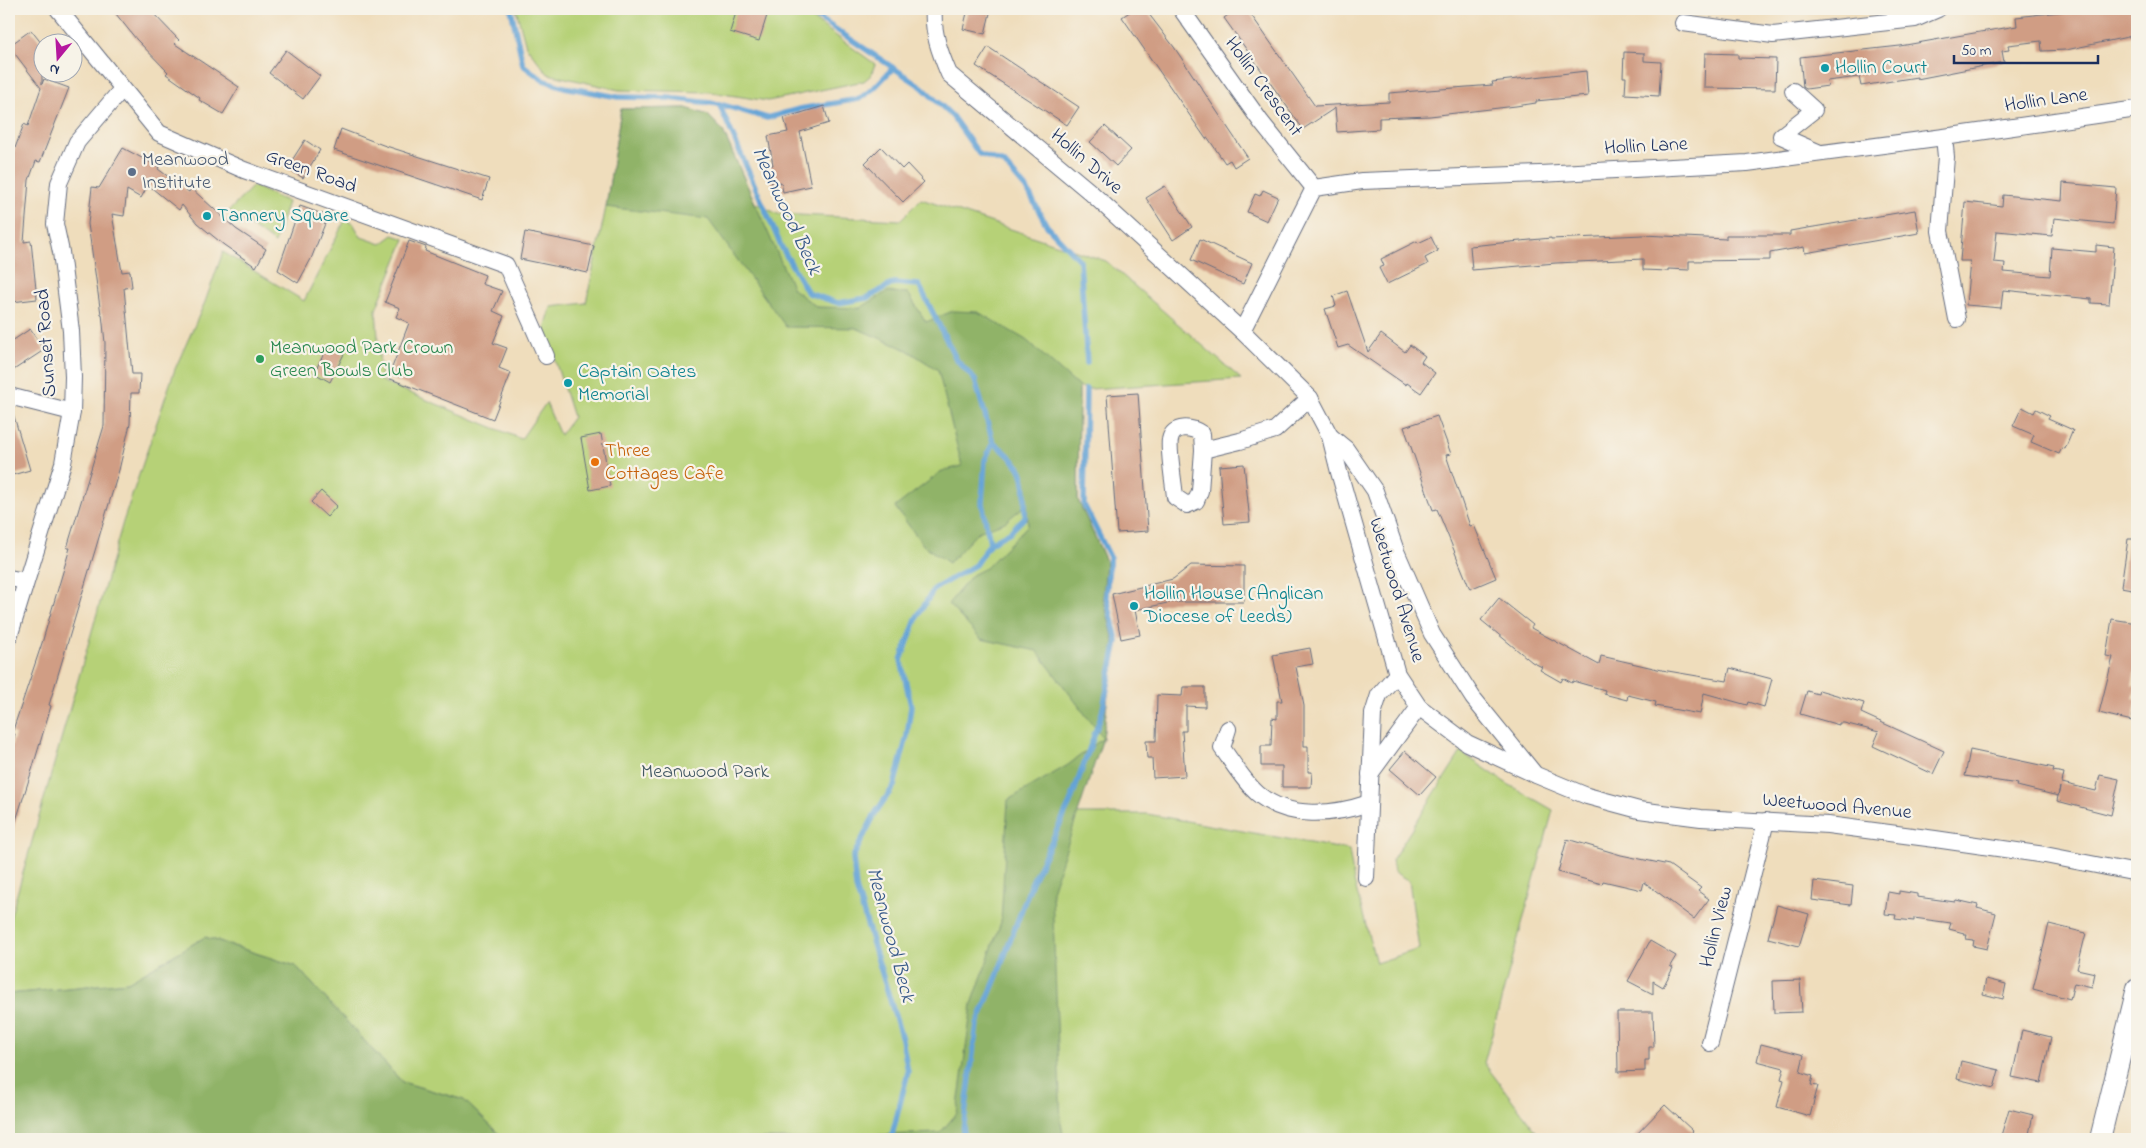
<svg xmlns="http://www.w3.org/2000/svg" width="2146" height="1148" font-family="'Indie Flower',sans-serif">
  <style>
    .green { fill: #b6d177; stroke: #68806a }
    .forest { fill: #90b368; stroke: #567163 }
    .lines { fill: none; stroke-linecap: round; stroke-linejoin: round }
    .stream { stroke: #64a3d6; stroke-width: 5.5 }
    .building { fill: #d09d84 }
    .minor-casing { stroke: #656c7f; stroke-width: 18 }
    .tertiary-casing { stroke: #656c7f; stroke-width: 22 }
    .minor { stroke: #fff; stroke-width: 16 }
    .tertiary { stroke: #fff; stroke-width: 20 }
    .culture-dot { fill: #0f9aa8; stroke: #f7f3e8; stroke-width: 2 }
    .service-dot { fill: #5c6f8a; stroke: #f7f3e8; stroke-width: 2 }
    .leisure-dot { fill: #2e9e5b; stroke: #f7f3e8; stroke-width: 2 }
    .food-dot { fill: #e8710a; stroke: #f7f3e8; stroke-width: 2 }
    .labels { text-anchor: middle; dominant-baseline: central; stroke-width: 4.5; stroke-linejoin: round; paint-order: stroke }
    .culture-label { font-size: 20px; fill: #0d838f; stroke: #f7f3e8; text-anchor: start }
    .street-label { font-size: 20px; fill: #1b2f5e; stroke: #f7f3e8 }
    .service-label { font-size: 20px; fill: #4e5e75; stroke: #f7f3e8; text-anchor: start }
    .leisure-label { font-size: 20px; fill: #27864d; stroke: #f7f3e8; text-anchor: start }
    .food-label { font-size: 20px; fill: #c56008; stroke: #f7f3e8; text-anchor: start }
    .park-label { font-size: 20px; fill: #425864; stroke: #f7f3e8 }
    .water-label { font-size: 21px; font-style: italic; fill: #355888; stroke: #f7f3e8 }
  </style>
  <rect width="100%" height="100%" fill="#f7f3e8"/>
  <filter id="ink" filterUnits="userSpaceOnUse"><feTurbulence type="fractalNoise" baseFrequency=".02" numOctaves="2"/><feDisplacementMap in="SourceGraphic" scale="10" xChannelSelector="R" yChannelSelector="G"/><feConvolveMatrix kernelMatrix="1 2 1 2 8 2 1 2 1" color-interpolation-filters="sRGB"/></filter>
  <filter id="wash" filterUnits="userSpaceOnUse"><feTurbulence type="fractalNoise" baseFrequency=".0096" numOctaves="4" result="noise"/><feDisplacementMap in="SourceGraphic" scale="20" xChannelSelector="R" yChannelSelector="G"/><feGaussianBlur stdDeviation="1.12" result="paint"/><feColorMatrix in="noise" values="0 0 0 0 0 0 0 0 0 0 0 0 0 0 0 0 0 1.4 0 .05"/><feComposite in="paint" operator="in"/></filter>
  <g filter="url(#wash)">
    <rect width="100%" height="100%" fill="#efddbc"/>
    <g class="green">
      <path d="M516,9h283l76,55 -4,11 -7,6 -96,20 -58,-9 -91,-2 -71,-16 -22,-28z"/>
      <path d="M686,108l22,7 15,16 32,72 23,11 122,6 21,-21 185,62 135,118 -151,10 -11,-2 -1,113 28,61 -3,36 11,44 -11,97 -26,76h70l202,36 5,31 22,82 43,-14 -10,-68 -15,-9 -2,-12 69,-108 45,31 47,27 -69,253 58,76h-1038l-40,-39 -62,-18 -106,-116 -91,-29 -77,45 -119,12v-72l114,-400 52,-153 30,-67 18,-50 81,49 41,-81 8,3 8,14 20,7 12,-9 12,4 -29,70 5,72 140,58 25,-36 14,32 13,-18 -28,-88 6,-22 35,-4 20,-96 15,-98z"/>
      <path d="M253,186l35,16 -13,41 -46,-32z"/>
    </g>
    <g class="forest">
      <path d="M686,108l22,7 15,16 70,158 24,18 43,1 27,-16 21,1 18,29 27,-11 25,1 48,28 53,47 -1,113 28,61 -3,36 11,44 -11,97 -51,153 9,232 3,16h-186l-1,-4 63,-2 17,-20 15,-109 29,-82 7,-122 60,-35 35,-27 -66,-87 -56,-12 -33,-35 24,-29 14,-7 42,-43 -1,-21 -22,18 -27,10 -29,31 -25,-17 -29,-39 47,-36 20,-5 -24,-96 -31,-20 -51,-22 -70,-1 -78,-108 -102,-12 15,-98z"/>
      <path d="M205,937l91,29 106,116 62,18 40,39h-495v-145l119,-12z"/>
    </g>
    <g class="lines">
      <g class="stream">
        <path d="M511,9l12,56 20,15 21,7 54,10 50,1 51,6 63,144 26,45 30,10 29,-5 27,-15 25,2 37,74 19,21 18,62 -8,18 -3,43 8,40 -15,22 -41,24 -17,28 -16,43 10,46 -4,30 -13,50 -18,26 -23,45 3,31 46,151 6,33 -17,67"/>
        <path d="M809,9l4,5 109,73 30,29 27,38 25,9 24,28 19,35 33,35 7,102"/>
        <path d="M719,104l48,14 32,-9 60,-10 15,-11 19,-20"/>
        <path d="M990,543l20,-11 15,-15c0,-42 3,-48 -32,-75"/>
        <path d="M960,1139l3,-8 14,-107 20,-48 35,-94 38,-79 32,-90 15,-72 -11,-47 4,-37 -26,-52 2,-116"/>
      </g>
    </g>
    <g id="blocks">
      <g class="building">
        <path d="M112,9h37l30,31 -4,4 64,43 -16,27 -24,-14 1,-2 -34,-24 2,-2 -32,-33z"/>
        <path d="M737,9h32l-10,32 -29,-9z"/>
        <path d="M968,9h23l-6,25 -22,-5z"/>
        <path d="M1134,9h11l29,38 74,111 -14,9 -4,-7 -5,3 -17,-25 -2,1 -84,-122z"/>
        <path d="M1236,9h11l68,97 74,-4v-9l104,-8 -1,-3 94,-11 2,25 -52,5v2l-20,3 -86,10 -51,2v11l-42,3 -2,-24 -32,21 -79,-111z"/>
        <path d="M2068,9h69v26l-71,15 -24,1 -1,-10 -33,4 1,5 -7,1 2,11 -87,17v-2l-56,9 -2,-9 -32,4 1,5 -22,3 -3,-2 -3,-30 100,-11 80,-14 37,-6 -1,-9 52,-6z"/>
        <path d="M31,30l11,14v40l2,-5 25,9 -29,74 -4,-1 -7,19 -5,62 7,-1 6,58 -25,3 -3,-19v-119l15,-40 4,2 13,-38 -32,-42z"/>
        <path d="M988,47l91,60 -12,18 -91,-59z"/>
        <path d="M286,50l34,26 -17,23 -34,-26z"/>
        <path d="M1624,52l20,1v8l17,1 -2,34 -34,-2 1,-17h-3z"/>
        <path d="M1705,53l33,1v4l38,1 -1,30 -71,-1z"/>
        <path d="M824,106l5,17 -29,9 11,54 -28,6 -2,-10 -9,2 -4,-18 5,-1 -5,-29 20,-4 -4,-14z"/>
        <path d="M1105,126l26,24 -15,16 -26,-24z"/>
        <path d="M341,129l42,16 106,34 -7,21 -148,-50z"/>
        <path d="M305,140l15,10 -17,28 -16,-10z"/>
        <path d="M881,147l21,22 5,-5 17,18 -21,20 -38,-39z"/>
        <path d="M123,148l36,19 -1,2 31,23 2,-4 45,41 30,20 -10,18 -32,-22 -27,-22 -15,-18 -3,5 -31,-25 -7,13 -14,-8 -3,26 -12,-2 10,58 8,-1 2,16 -8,1 8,86h8l-1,19h-8l-1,31 -11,46 -70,235 2,1 -19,64 -20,63 -3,-1v-78l6,-20 -3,-1 30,-90 28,-95h-3l37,-122 1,-83 -3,-29h-1l-13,-90 4,-37 7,1z"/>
        <path d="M2063,183l53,5 -3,36 -59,-6 -2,18 -55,-5 -3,31 11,1 -1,9 46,4 2,-28 44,4v-7l18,2 -5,57 -18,-1v-4l-88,-9 -2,18 -35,-3 4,-44h-10l5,-59 37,4 1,-11 59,6z"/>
        <path d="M1165,186l27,41 -19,13 -27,-42z"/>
        <path d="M1263,190l15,7 -11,24 -20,-9 8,-18 5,2z"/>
        <path d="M300,206l28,10 -17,43 -13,24 -20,-13z"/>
        <path d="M1915,210l4,23 -114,20 -1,-6 -34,6v7l-81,1v9l-21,-1v2l-25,-1v-11l-87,4 -84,7 -2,-24 81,-8v1l92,-4 83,4v-4h64v-4z"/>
        <path d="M525,232l69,14 -6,27 -68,-14z"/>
        <path d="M1431,237l7,14 -13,7 3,6 -41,20 -8,-16 5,-2 -3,-7 36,-18 1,2z"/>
        <path d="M1200,239l52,24 -9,21 -52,-24z"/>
        <path d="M409,241l17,6 -1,4 60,24 -3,9 20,7 -9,20 11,5 -11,27 14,5 -8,20 12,5 -18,46 -105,-41 21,-55 -13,-6 4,-9 -15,-6z"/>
        <path d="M1347,291l21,61 13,-18 24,18 5,-7 15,11 -4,6 14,11 -14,20 -14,-10 -1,2 -58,-40 -10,3 -13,-39 11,-3 -3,-10z"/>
        <path d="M30,329l14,21 -35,23v-30z"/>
        <path d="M328,346l16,8 -14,28 -16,-9z"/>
        <path d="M1138,393l10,138 -31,2 -10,-138z"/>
        <path d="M2022,407l12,6 2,-4 14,7 -2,3 25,11 -8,19 -3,-1 -3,6 -28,-12 3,-7 -21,-9z"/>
        <path d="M9,413h4l17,57 -21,6z"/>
        <path d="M1437,416l14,38 -5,1 24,71 4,-1 22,53 -26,11 -33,-80 -4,1 -29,-83z"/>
        <path d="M601,434l9,52 -20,4 -9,-52z"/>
        <path d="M1244,464l6,58 -26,2 -5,-58z"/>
        <path d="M321,491l16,15 -10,11 -16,-15z"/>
        <path d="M2128,539h9v51l-16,-3z"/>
        <path d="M1191,565l53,1v36h-72l-37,8 5,25 -19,4 -9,-45 61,-15z"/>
        <path d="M1499,598l34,27 -2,3 68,37 2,-9 61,14 65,11 3,-13 42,11 -8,28 -16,-5 -1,3 -43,-12 -4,21 -45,-8 1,-4 -28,-7 -1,5 -23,-6 1,-4 -32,-9 -1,2 -9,-5 -2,4 -21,-12 2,-3 -10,-5 -51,-42z"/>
        <path d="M2112,619l25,4v33l-5,30h4l-3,12 4,1 -5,22 -33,-8 14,-56 -7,-1z"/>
        <path d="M1310,648l3,16 -17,3 8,39v40h4v26h4l-1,15h-29v-21h-21v-20h10l1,-28 5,1v-18h5l-9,-46z"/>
        <path d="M1183,687h22v20l-19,-1v25h-4l3,45 -32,2 -1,-20h-5l-1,-17h10l1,-46 25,1z"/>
        <path d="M1819,690l45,13 -3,10 83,38 -11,23 -60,-28 6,-14 -35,-9h-5v2l-39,-11 7,-23 11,3z"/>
        <path d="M1970,750l84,18 -1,3 11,2 -2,10 34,8 4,-16 19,4 -8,36 -54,-14 3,-14 -2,9 -41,-10 1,-2 -53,-8z"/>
        <path d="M1405,751l31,26 -16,18 -30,-26z"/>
        <path d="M1567,839l54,16 48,10 32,23 -3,3 11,8 -15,20 -50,-37 -2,8 -39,-9 -1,3 -44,-12z"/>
        <path d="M1814,881l39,5 -2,19 -39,-5z"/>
        <path d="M1899,891l18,3v3l38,5 1,-2 22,5 -1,3 19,5 -9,36 -14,-3 1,-6 -8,-1 1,-4h-4l1,-2 -15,-4 2,-6 -37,-5v3l-19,-2 1,-4 -11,-1 3,-22 11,2z"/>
        <path d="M1777,905l32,9 -10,32 -31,-8z"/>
        <path d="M2049,924l37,9 -9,36 18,4 -3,14 -18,-4 -4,16 -37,-10z"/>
        <path d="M1650,941l26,15 -6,10 3,2 -10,19 -10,-6v13l-25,-13z"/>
        <path d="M1986,979l20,5 -3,15 -20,-5z"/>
        <path d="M1800,980l2,32 -28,1 -1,-32z"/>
        <path d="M1617,1012h36l1,35h-5v13h-4v11l-27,1z"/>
        <path d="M2022,1030l29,7 -10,46 -29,-6z"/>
        <path d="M1761,1044l43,11 -4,17 13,4 -2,9 7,1 -8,30 -33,-9 7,-27 -3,-1 3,-11 -27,-7z"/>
        <path d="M1961,1061l38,9 -5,18 -37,-9z"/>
        <path d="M1665,1105l28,26 -7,8h-54z"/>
        <path d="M2009,1109l24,6 -5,24h-28z"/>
      </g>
    </g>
  </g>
  <g filter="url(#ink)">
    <use href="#blocks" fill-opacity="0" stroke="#656c7f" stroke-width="1"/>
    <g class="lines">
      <g class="minor-casing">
        <g id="minor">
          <path d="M58,9l101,124 85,37 262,95 40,91"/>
          <path d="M934,9c-2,23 6,44 15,65l140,117 153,140 68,67 20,38 9,36 58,202 22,33 48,36 69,32 51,21 52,14 62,8 127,7 107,14 110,16 92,18"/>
          <path d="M1181,9l80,113 53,66"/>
          <path d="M1683,23l90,12 142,-16 23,-10"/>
          <path d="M1793,91l21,19 -33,26 39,17"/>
          <path d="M1944,137l2,20 -6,74 17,88"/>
          <path d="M1242,331l72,-143 48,-7 178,-7 207,-11 197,-26 193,-28"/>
          <path d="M9,396l63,16"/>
          <path d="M1330,436l16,13 29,42 21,60 36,83 41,64 60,74"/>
          <path d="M1203,450l-1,-16c-10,-7 -29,-10 -32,6 -2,9 4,45 5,57l12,8 9,-4 4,-10 3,-41 37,-9 35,-11 35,-32"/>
          <path d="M9,578l16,3"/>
          <path d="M9,637l54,-174 9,-51 1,-35 -2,-46 -10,-79 -6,-28 4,-41 18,-41 45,-53"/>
          <path d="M1228,729l-6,19c11,15 22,34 36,46 31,26 76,21 111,9"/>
          <path d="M1370,774l49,-67"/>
          <path d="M1366,878l7,-164 6,-19 18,-21"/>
          <path d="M1710,1043l56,-222"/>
        </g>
      </g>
      <g class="tertiary-casing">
        <path id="tertiary" d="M2100,1139l37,-151"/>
      </g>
      <use href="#minor" class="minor"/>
      <use href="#tertiary" class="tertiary"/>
    </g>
  </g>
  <g class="culture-dot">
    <circle cx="1825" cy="68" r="5"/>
    <circle cx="207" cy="216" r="5"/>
    <circle cx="568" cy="383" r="5"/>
    <circle cx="1134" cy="606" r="5"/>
  </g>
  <circle class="service-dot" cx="132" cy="172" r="5"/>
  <circle class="leisure-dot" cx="260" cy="359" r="5"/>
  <circle class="food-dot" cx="595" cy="462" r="5"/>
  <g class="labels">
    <g class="culture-label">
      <text x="1835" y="68">Hollin Court</text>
      <text x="217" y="216">Tannery Square</text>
      <text x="578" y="372">Captain Oates<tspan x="578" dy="23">Memorial</tspan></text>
      <text x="1144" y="594">Hollin House (Anglican<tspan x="1144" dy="23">Diocese of Leeds)</tspan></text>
    </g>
    <g class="street-label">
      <text transform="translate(1263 87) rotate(54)">Hollin Crescent</text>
      <text transform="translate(2046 101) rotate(-8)">Hollin Lane</text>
      <text transform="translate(1646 147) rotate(-3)">Hollin Lane</text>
      <text transform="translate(1086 162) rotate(41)">Hollin Drive</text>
      <text transform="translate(311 172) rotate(20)">Green Road</text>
      <text transform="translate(47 343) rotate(-94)">Sunset Road</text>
      <text transform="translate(1396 590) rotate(73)">Weetwood Avenue</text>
      <text transform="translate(1837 807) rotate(5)">Weetwood Avenue</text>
      <text transform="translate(1717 927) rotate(-76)">Hollin View</text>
    </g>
    <g class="service-label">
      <text x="142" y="160">Meanwood<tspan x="142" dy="23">Institute</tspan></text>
    </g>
    <g class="leisure-label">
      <text x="270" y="348">Meanwood Park Crown<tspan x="270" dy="23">Green Bowls Club</tspan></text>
    </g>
    <g class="food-label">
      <text x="605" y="451">Three<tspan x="605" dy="23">Cottages Cafe</tspan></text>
    </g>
    <g class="park-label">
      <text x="705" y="772">Meanwood Park</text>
    </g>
    <g class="water-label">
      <text transform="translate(786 211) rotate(65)">Meanwood Beck</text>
      <text transform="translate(890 935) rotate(75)">Meanwood Beck</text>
    </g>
  </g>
  <rect width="2146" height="1148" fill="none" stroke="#f7f3e8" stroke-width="30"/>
  <g transform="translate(58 58) rotate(198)"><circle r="24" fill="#f7f3e8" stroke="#9fa5b1"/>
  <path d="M0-4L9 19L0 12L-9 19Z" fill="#b5179e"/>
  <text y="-8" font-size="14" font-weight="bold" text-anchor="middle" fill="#1b2f5e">N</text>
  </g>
  <path d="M1954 55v8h144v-8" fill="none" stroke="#1b2f5e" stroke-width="2.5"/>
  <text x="1961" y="55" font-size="15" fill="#1b2f5e" stroke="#f7f3e8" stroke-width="4" paint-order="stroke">50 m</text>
</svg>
